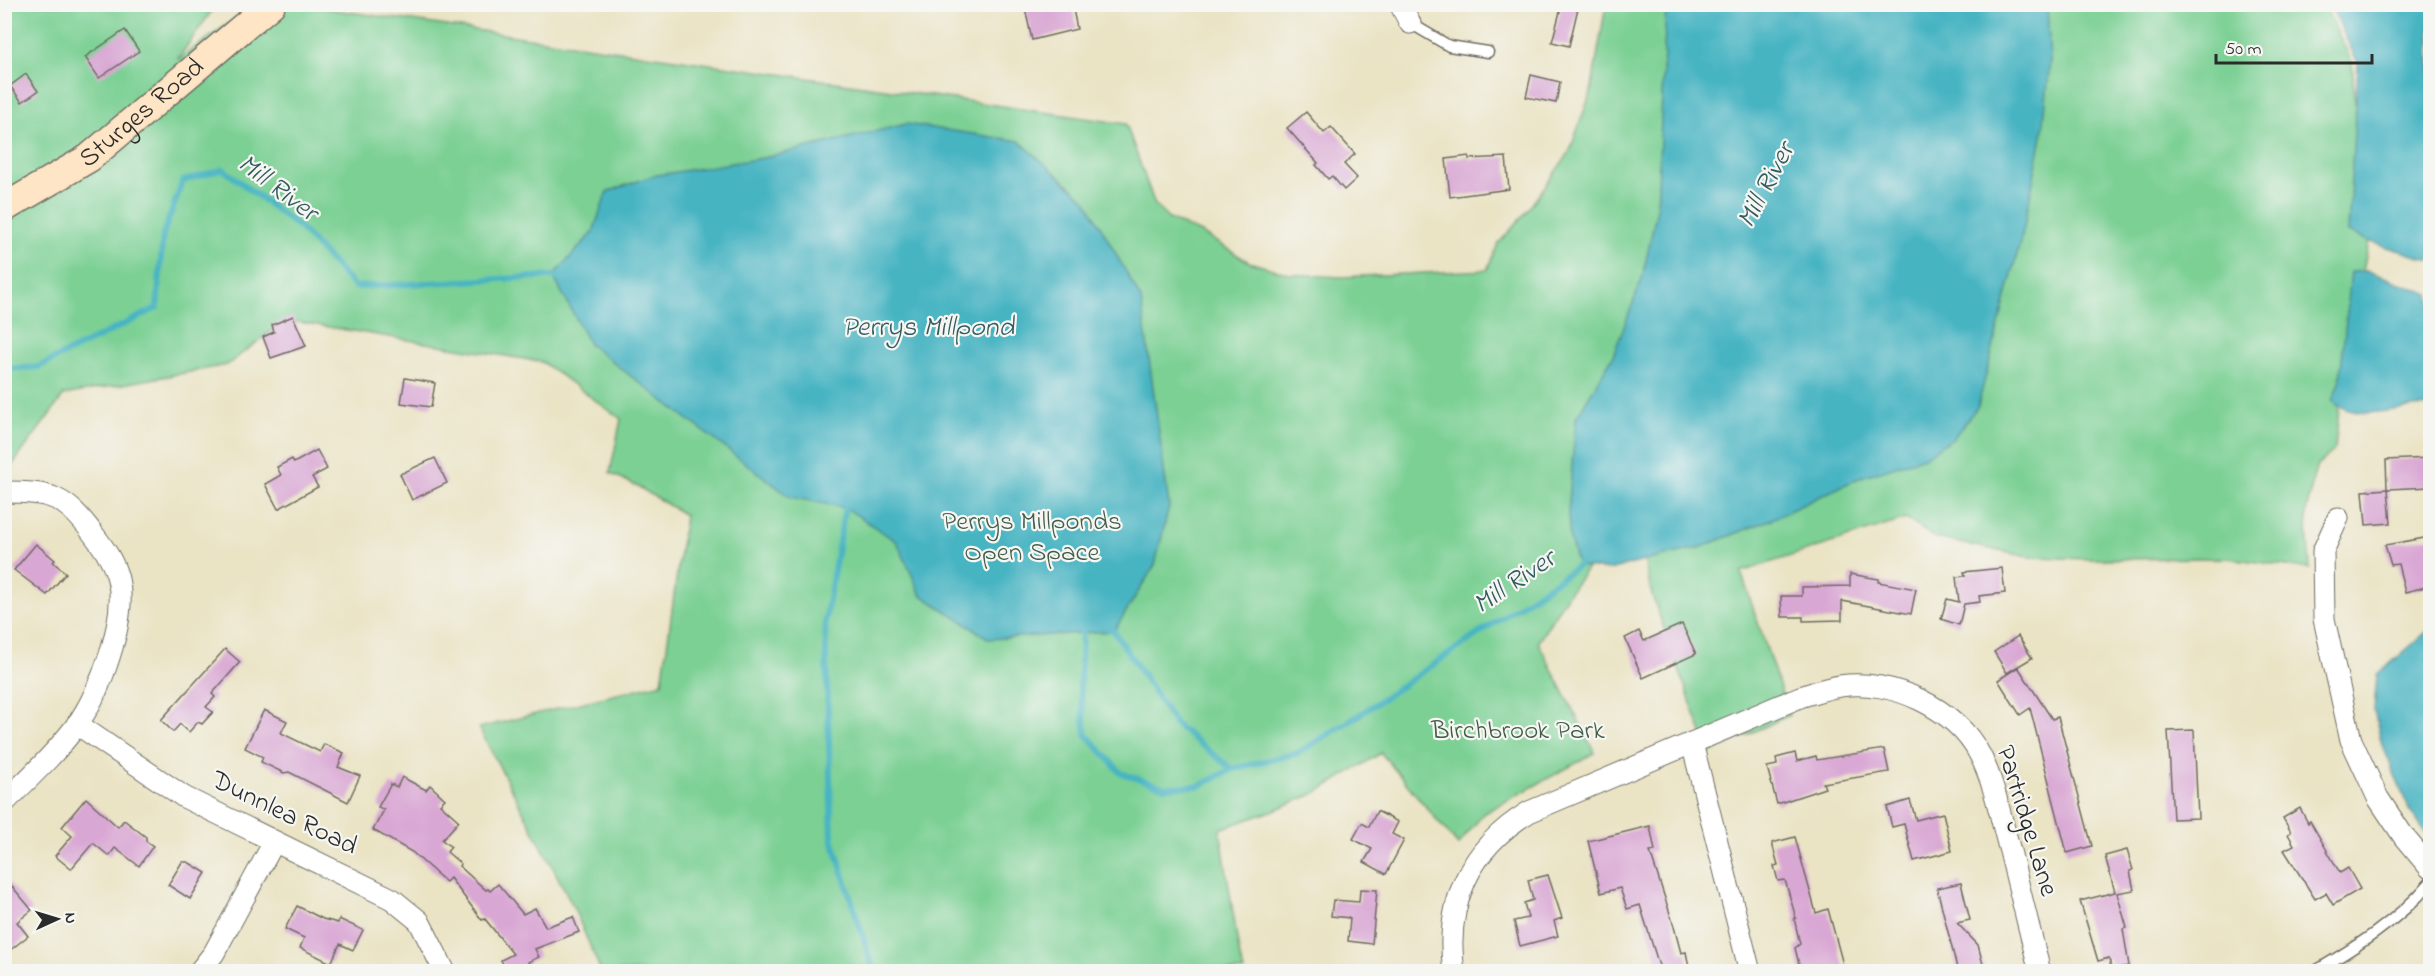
<svg xmlns="http://www.w3.org/2000/svg" width="2435" height="976" font-family="'Indie Flower',sans-serif">
<style>
.green{fill:#7bd094;stroke:#537e60;stroke-width:1.5}
.water{fill:#46b4c2;stroke:#387076;stroke-width:1.5}
.lines{fill:none;stroke-linecap:round;stroke-linejoin:round}
.stream{stroke:#46b4c2;stroke-width:6}
.building{fill:#d9a7d4}
.service-casing{stroke:#6e6b61;stroke-width:13}
.minor-casing{stroke:#6e6b61;stroke-width:23}
.secondary-casing{stroke:#6e6b61;stroke-width:31}
.service{stroke:#fff;stroke-width:10}
.minor{stroke:#fff;stroke-width:21}
.secondary{stroke:#fde5c5;stroke-width:28}
.labels{text-anchor:middle;dominant-baseline:central;stroke-width:4.5;stroke-linejoin:round;paint-order:stroke}
.street-label{font-size:27px;fill:#2b2b2b;stroke:#f6f6f2}
.park-label{font-size:27px;fill:#435d4a;stroke:#f6f6f2}
.water-label{font-size:28px;font-style:italic;fill:#345b60;stroke:#f6f6f2}
</style>
<rect width="100%" height="100%" fill="#f6f6f2"/>
<filter id="ink" filterUnits="userSpaceOnUse"><feTurbulence type="fractalNoise" baseFrequency=".0167" numOctaves="2"/><feDisplacementMap in="SourceGraphic" scale="12" xChannelSelector="R" yChannelSelector="G"/><feConvolveMatrix kernelMatrix="1 2 1 2 8 2 1 2 1" color-interpolation-filters="sRGB"/></filter>
<filter id="wash" filterUnits="userSpaceOnUse"><feTurbulence type="fractalNoise" baseFrequency=".008" numOctaves="4" result="noise"/><feDisplacementMap in="SourceGraphic" scale="24" xChannelSelector="R" yChannelSelector="G"/><feGaussianBlur stdDeviation="1.35" result="paint"/><feColorMatrix in="noise" values="0 0 0 0 0 0 0 0 0 0 0 0 0 0 0 0 0 1.4 0 .05"/><feComposite in="paint" operator="in"/></filter>
<g filter="url(#wash)">
<rect width="100%" height="100%" fill="#eae3c4"/>
<polygon class="green" points="294,4 1126,124 1155,205 1169,219 1203,234 1249,262 1290,274 1341,277 1487,270 1498,244 1524,215 1569,153 1591,92 1606,5 2324,5 2352,62 2355,108 2373,222 2343,367 2335,449 2316,467 2306,512 2310,569 2228,558 2092,559 2029,557 1936,538 1906,519 1741,572 1789,715 1709,753 1652,595 1639,539 1611,537 1568,594 1538,642 1595,753 1484,813 1458,845 1381,753 1316,793 1272,811 1220,829 1240,958 1244,971 601,971 571,902 479,728 662,683 685,515 637,486 610,473 621,419 542,362 286,320 227,365 64,395 5,475 5,5 216,5 177,60 255,5"/>
<g class="water">
<polygon points="1666,5 2047,5 2050,61 2043,131 2024,227 1978,406 1954,437 1924,457 1861,477 1772,519 1702,547 1608,570 1578,566 1570,540 1568,513 1576,418 1612,358 1642,279 1657,209"/>
<polygon points="2330,5 2430,5 2430,260 2371,242 2348,232 2358,63"/>
<polygon points="906,124 1019,141 1086,200 1141,299 1169,506 1155,565 1114,631 989,639 921,595 897,542 846,508 790,497 590,345 553,276 593,232 607,192 652,176 763,158"/>
<path d="M2368 271 2430 294V406C2398 405 2361 425 2332 401L2340 379 2351 272Z"/>
<polygon points="2430,629 2430,839 2409,810 2381,741 2374,710 2377,675"/>
</g>
<g class="lines">
<g class="stream">
<polyline points="4,369 38,367 157,308 163,234 183,181 223,169 300,228 355,287 553,276 560,279"/>
<polyline points="846,501 825,622 832,838 874,972"/>
<polyline points="1077,626 1082,633 1080,689 1086,734 1121,773 1164,787 1199,786 1232,769"/>
<polyline points="1108,628 1114,631 1175,724 1232,769 1298,753 1356,717 1578,566 1582,560"/>
</g>
</g>
<g id="blocks">
<g class="building">
<polygon points="1024,4 1072,4 1077,29 1032,40"/>
<polygon points="1562,4 1579,4 1569,46 1552,42"/>
<polygon points="125,30 139,51 99,78 85,57"/>
<polygon points="26,74 38,91 22,102 10,86"/>
<polygon points="1531,75 1560,82 1556,103 1526,97"/>
<polygon points="1306,112 1324,133 1331,127 1355,154 1344,164 1357,178 1344,190 1332,176 1328,179 1316,165 1318,163 1287,128"/>
<polygon points="1469,156 1469,159 1506,157 1509,189 1450,197 1446,159"/>
<polygon points="293,316 306,346 271,358 263,337 274,332 272,325"/>
<polygon points="405,378 435,383 431,407 401,403"/>
<polygon points="317,450 327,469 312,477 318,487 278,509 265,484 281,475 277,467 292,459 294,463"/>
<polygon points="435,458 447,483 412,500 400,474"/>
<polygon points="2430,458 2430,487 2388,489 2391,523 2366,525 2363,491 2387,489 2386,460"/>
<polygon points="2430,537 2430,586 2405,592 2398,564 2391,565 2385,545"/>
<polygon points="36,544 55,560 53,562 66,573 47,595 14,570"/>
<polygon points="2002,568 2005,593 1979,596 1980,602 1964,604 1959,625 1941,619 1947,599 1959,602 1956,577 1965,576 1964,572"/>
<polygon points="1850,574 1879,579 1878,582 1916,589 1911,614 1842,601 1842,620 1803,621 1803,617 1782,617 1781,596 1802,596 1802,587 1850,586"/>
<polygon points="1682,624 1696,654 1643,678 1625,638 1639,631 1644,641"/>
<polygon points="2018,636 2032,658 2007,673 1994,652"/>
<polygon points="225,649 240,662 212,694 215,697 206,707 213,712 202,724 198,722 189,732 180,724 173,732 161,720"/>
<polygon points="2018,667 2052,719 2058,717 2092,846 2067,853 2030,708 2020,715 1998,680"/>
<polygon points="264,710 287,721 281,733 320,752 324,744 344,753 338,767 360,776 348,802 289,772 284,773 261,762 263,757 245,748"/>
<polygon points="2194,730 2198,818 2173,819 2168,731"/>
<polygon points="1884,749 1889,772 1823,783 1825,788 1777,804 1767,767 1777,765 1776,758 1795,753 1797,761 1816,756 1817,760"/>
<polygon points="402,777 426,790 430,785 445,799 440,804 459,821 442,840 451,847 447,852 461,864 459,866 486,890 488,889 490,891 498,884 523,914 535,908 546,927 573,917 579,932 535,949 539,957 528,962 533,972 507,972 501,960 513,954 485,919 482,920 450,878 446,882 412,852 373,830 384,810 378,807 391,784 397,787"/>
<polygon points="86,798 118,827 124,820 146,837 146,841 153,846 139,866 115,848 109,856 93,843 71,869 55,856 72,836 62,827"/>
<polygon points="1910,800 1916,820 1943,813 1952,851 1914,861 1904,824 1892,827 1887,807"/>
<polygon points="2300,808 2308,823 2310,821 2340,873 2348,868 2360,889 2333,905 2326,893 2315,899 2284,850 2294,845 2288,834 2291,832 2283,818"/>
<polygon points="1377,811 1398,822 1392,834 1404,840 1386,874 1364,862 1372,849 1353,839 1362,823 1369,827"/>
<polygon points="1650,826 1655,851 1650,852 1673,923 1681,953 1686,952 1690,972 1661,972 1640,905 1627,909 1620,888 1601,893 1588,841"/>
<polygon points="1795,837 1816,913 1828,909 1845,972 1801,972 1795,948 1800,944 1794,918 1796,918 1785,880 1778,881 1774,866 1778,865 1772,843"/>
<polygon points="2127,850 2133,870 2130,871 2134,890 2117,893 2127,928 2123,929 2129,966 2111,969 2109,958 2098,961 2080,901 2115,892 2105,856"/>
<polygon points="182,862 188,862 206,873 190,899 168,885"/>
<polygon points="1548,875 1562,918 1554,921 1558,936 1520,946 1514,921 1528,918 1524,903 1533,900 1528,880"/>
<polygon points="4,877 32,910 17,922 28,936 4,955"/>
<polygon points="1961,883 1970,920 1957,923 1978,945 1985,972 1958,972 1937,888"/>
<polygon points="1360,889 1377,890 1372,944 1348,941 1350,918 1331,916 1333,900 1359,902"/>
<polygon points="297,906 323,919 338,923 339,919 363,930 353,950 340,944 331,963 300,948 304,938 285,929"/>
</g>
</g>
</g>
<g filter="url(#ink)">
<use href="#blocks" fill-opacity="0" stroke="#6e6b61" stroke-width="1.5"/>
<g class="lines">
<g class="service-casing">
<g id="service">
<polyline points="1410,23 1449,46 1488,52"/>
<path d="M2314 972C2356 947 2399 920 2430 883"/>
</g>
</g>
<g class="minor-casing">
<g id="minor">
<polyline points="1400,4 1410,23"/>
<path d="M4 492C52 492 65 496 94 535 104 548 114 562 118 579 128 618 100 694 76 726 55 754 29 778 4 803"/>
<polyline points="2338,518 2323,551 2324,619 2351,740 2378,798 2404,837 2430,868"/>
<polyline points="77,724 184,797 392,899 419,921 445,972"/>
<polyline points="1692,743 1750,972"/>
<polyline points="199,972 214,953 274,842"/>
<path d="M1454 972C1444 903 1470 848 1529 812L1800 697C1813 693 1826 688 1840 686 1891 678 1956 708 1980 755 1995 784 2001 820 2010 851 2020 891 2030 931 2040 972"/>
</g>
</g>
<g class="secondary-casing">
<g id="secondary">
<path id="s1" d="M4 208 89 158 271 4"/>
</g>
</g>
<use href="#service" class="service"/>
<use href="#minor" class="minor"/>
<use href="#secondary" class="secondary"/>
</g>
</g>
<g class="labels">
<g class="street-label">
<text stroke="none"><textPath href="#s1" startOffset="168">Sturges Road</textPath></text>
<text transform="translate(284 814) rotate(26)">Dunnlea Road</text>
<text transform="translate(2026 821) rotate(73)">Partridge Lane</text>
</g>
<g class="park-label">
<text x="1032" y="522">Perrys Millponds<tspan x="1032" dy="31">Open Space</tspan></text>
<text x="1518" y="731">Birchbrook Park</text>
</g>
<g class="water-label">
<text transform="translate(1767 186) rotate(-62)">Mill River</text>
<text transform="translate(277 189) rotate(37)">Mill River</text>
<text x="928" y="328">Perrys Millpond</text>
<text transform="translate(1515 583) rotate(-34)">Mill River</text>
</g>
</g>
<rect width="2435" height="976" fill="none" stroke="#f6f6f2" stroke-width="24"/>
<g transform="translate(57 919) rotate(86)" stroke="#f6f6f2" stroke-width="4.5" paint-order="stroke">
<path d="M0-4.5L10 22L0 15L-10 22Z" fill="#2b2b2b"/>
<text y="-9" font-size="16" font-weight="bold" text-anchor="middle" fill="#2b2b2b">N</text>
</g>
<path d="M2216 54v9h156v-9" fill="none" stroke="#2b2b2b" stroke-width="3"/>
<text x="2225" y="54" font-size="18" fill="#2b2b2b" stroke="#f6f6f2" stroke-width="4.5" paint-order="stroke">50 m</text>
</svg>
